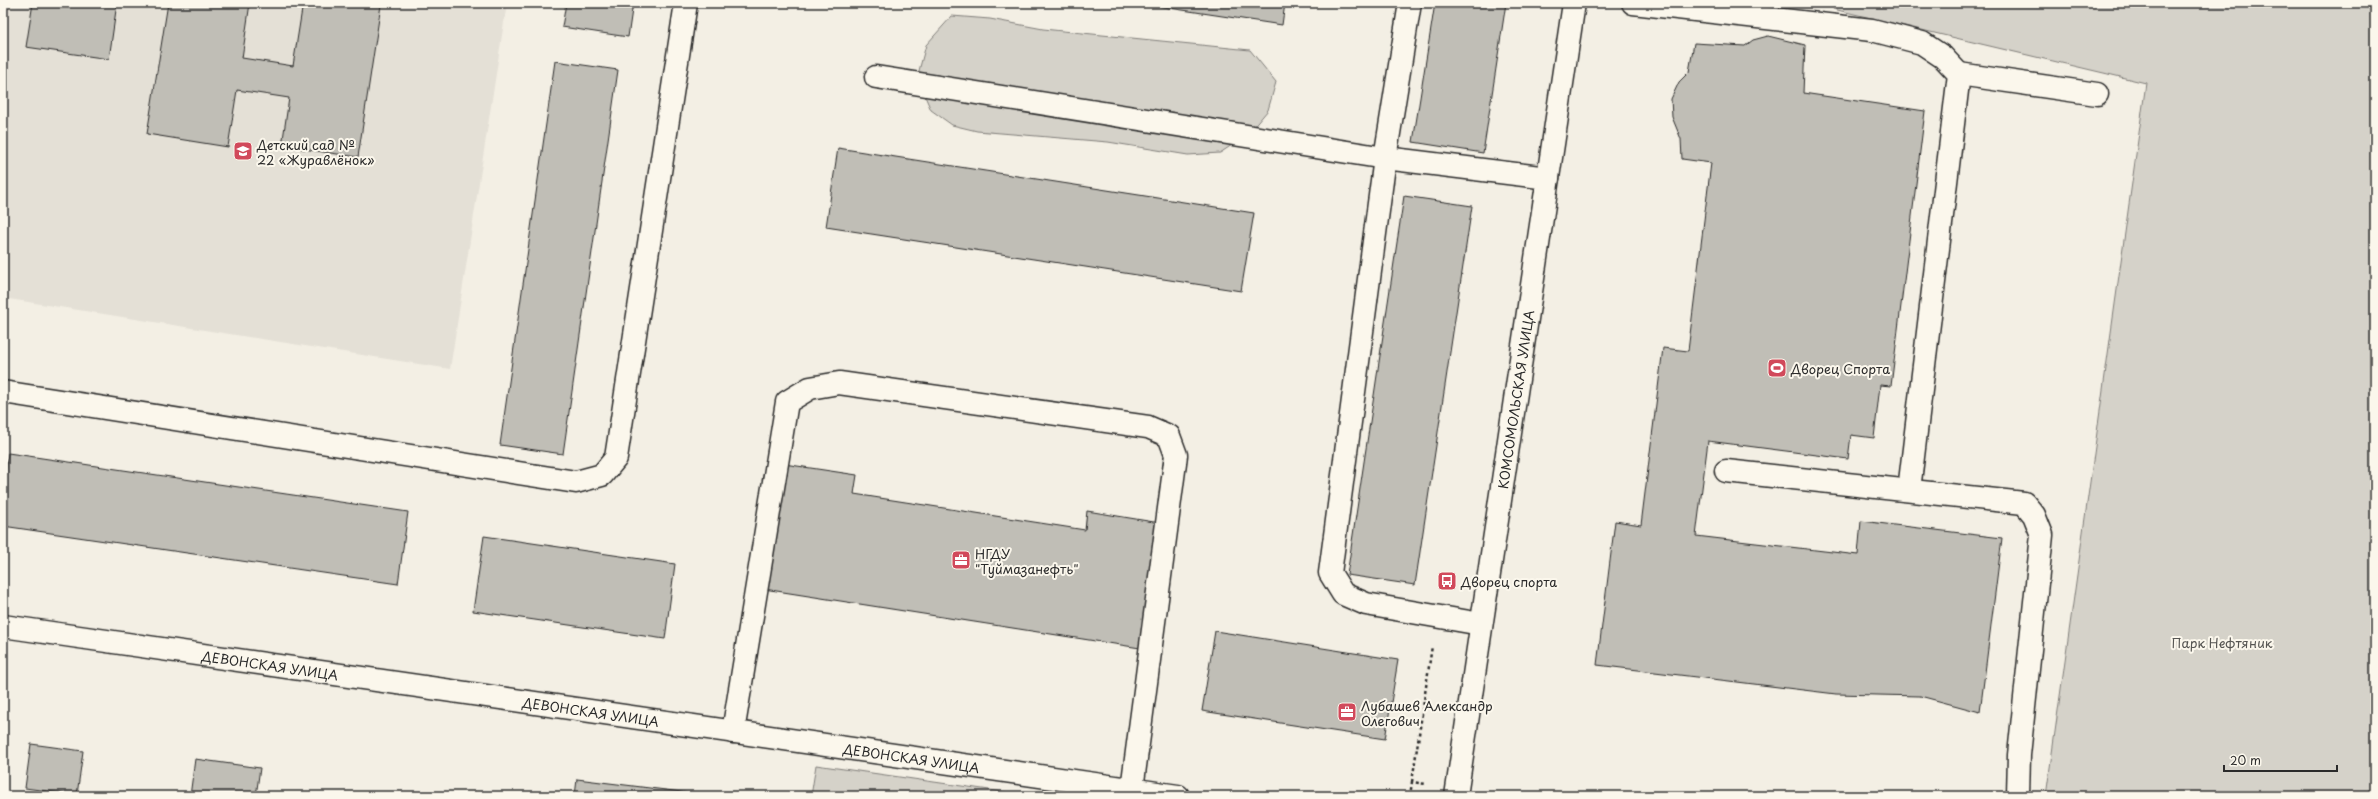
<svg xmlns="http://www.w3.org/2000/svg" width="2378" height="799" font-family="'Playpen Sans',sans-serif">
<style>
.built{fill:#e4e0d6}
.green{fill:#d5d2c9;stroke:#807e7a}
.building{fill:#c0beb6;stroke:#2b2b2b}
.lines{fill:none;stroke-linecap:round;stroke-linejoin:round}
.minor-casing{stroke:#2b2b2b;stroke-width:25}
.major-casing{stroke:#2b2b2b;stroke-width:25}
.path{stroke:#2b2b2b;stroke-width:2.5;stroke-dasharray:3 3;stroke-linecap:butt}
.minor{stroke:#fbf7ec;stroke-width:22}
.major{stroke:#fbf7ec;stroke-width:22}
.labels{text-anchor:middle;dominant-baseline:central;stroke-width:4;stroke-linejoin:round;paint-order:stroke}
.poi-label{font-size:13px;fill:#2b2b2b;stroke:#fbf7ec;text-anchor:start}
.street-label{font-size:13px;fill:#2b2b2b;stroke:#fbf7ec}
.park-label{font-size:13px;fill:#565552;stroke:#fbf7ec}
</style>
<rect width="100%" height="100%" fill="#f3efe4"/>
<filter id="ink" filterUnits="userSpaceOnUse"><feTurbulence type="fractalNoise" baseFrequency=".025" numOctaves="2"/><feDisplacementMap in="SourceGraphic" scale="8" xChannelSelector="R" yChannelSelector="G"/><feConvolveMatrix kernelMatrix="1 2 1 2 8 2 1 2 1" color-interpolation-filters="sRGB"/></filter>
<g filter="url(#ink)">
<polygon class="built" points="3,3 507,3 450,369 3,298"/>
<g class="green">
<polygon points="1834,3 2375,3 2375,796 2046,796 2146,83 1833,9"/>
<polygon points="952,16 990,19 1043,29 1250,50 1276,82 1268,110 1247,135 1220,153 1188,155 1108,142 977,131 952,125 931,110 917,78 926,45"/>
<polygon points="816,765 1031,796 811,796"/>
</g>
<g class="building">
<polygon points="33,3 117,3 109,59 26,47"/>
<polygon points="168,3 250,3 242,58 293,66 303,3 368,3 381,5 358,157 282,146 289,98 237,90 228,147 147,134"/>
<polygon points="566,3 633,3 628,37 562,27"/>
<polygon points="1136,3 1285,3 1282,25"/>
<polygon points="1435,3 1506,3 1483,153 1413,142"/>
<polygon points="1768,36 1805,45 1803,93 1925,111 1891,386 1880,385 1874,438 1851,435 1848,459 1708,441 1696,536 1858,555 1861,521 2002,538 1980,712 1920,696 1836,694 1597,665 1615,521 1641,525 1663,348 1688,351 1711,163 1682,159 1681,139 1672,117 1671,99 1679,82 1689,72 1694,43 1745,46 1753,40"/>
<polygon points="555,61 618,70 563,454 500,445"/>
<polygon points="838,148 1254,213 1241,291 826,227"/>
<polygon points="1404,196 1472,206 1415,585 1347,575"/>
<polygon points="8,453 408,512 398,584 3,526 3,492"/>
<polygon points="784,464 857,475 854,494 1085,530 1087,511 1160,523 1140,648 764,589"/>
<polygon points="484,536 675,564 665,639 473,611"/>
<polygon points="1215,631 1398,660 1385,739 1202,711"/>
<polygon points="31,744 83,751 77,795 25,788"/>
<polygon points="195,759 260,768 256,796 190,796"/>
<polygon points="577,779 714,796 575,796"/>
</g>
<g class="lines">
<g class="minor-casing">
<g id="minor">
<polyline points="1410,3 1385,158 1330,573 1343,594 1366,604 1481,624"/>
<polyline points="1633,3 1872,30 1922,43 1943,57 1959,74 1909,490"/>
<polyline points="1959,74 2097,94"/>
<polyline points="876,77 1385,158 1548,178"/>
<polyline points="3,392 576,482 602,475 616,458 686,3"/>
<polyline points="1726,471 2024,503 2034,515 2042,535 2019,755 2018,796"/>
<polyline points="733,732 787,402 810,388 839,383 1148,427 1169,436 1176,455 1132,789"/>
<path id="s1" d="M1456 796 1574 3"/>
</g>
</g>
<g class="major-casing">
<g id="major">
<path id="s2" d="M3 626 1178 796"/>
</g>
</g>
<g class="path">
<polyline points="1412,782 1432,646"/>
<polyline points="1410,796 1412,782 1426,784"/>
</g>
<use href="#minor" class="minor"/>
<use href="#major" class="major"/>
</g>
</g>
<defs>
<g id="school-square" transform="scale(1)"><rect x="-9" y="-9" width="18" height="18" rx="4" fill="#d1495b" stroke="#fbf7ec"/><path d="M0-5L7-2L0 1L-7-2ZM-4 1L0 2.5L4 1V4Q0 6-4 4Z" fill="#fff"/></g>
<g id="stadium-square" transform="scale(1)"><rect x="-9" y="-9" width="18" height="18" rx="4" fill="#d1495b" stroke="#fbf7ec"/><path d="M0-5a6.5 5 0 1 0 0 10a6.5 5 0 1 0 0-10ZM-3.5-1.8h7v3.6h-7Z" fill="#fff"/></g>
<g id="office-square" transform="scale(1)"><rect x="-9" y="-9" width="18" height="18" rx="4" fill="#d1495b" stroke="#fbf7ec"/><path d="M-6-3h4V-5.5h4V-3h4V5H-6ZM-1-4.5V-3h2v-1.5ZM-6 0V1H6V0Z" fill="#fff"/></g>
<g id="bus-square" transform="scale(1)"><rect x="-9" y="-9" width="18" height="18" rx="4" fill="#d1495b" stroke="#fbf7ec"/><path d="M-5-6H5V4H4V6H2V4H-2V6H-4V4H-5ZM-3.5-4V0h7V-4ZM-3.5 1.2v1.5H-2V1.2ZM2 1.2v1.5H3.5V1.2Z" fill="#fff"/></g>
</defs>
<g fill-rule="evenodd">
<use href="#school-square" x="243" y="151"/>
<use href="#stadium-square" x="1777" y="368"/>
<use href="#office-square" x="961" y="560"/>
<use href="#bus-square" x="1447" y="581"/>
<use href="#office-square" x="1347" y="712"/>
</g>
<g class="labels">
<g class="poi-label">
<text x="257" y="144">Детский сад №<tspan x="257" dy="15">22 «Журавлёнок»</tspan></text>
<text x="1791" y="368">Дворец Спорта</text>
<text x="975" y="553">НГДУ<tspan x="975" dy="15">"Туймазанефть"</tspan></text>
<text x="1461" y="581">Дворец спорта</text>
<text x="1361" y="705">Лубашев Александр<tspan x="1361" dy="15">Олегович</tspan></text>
</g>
<g class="street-label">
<text stroke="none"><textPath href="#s1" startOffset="401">КОМСОМОЛЬСКАЯ УЛИЦА</textPath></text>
<text stroke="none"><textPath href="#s2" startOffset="270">ДЕВОНСКАЯ УЛИЦА</textPath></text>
<text stroke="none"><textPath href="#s2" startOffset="594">ДЕВОНСКАЯ УЛИЦА</textPath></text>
<text stroke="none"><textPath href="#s2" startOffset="918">ДЕВОНСКАЯ УЛИЦА</textPath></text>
</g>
<g class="park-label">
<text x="2222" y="642">Парк Нефтяник</text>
</g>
</g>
<rect width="2378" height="799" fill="none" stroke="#fbf7ec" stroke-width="16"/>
<rect x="8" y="8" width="2362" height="783" fill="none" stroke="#2b2b2b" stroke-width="1.5" filter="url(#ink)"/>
<path d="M2224 765v6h113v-6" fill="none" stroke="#2b2b2b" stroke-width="2"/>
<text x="2230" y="765" font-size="12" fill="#2b2b2b" stroke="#fbf7ec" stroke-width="3" paint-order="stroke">20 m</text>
</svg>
